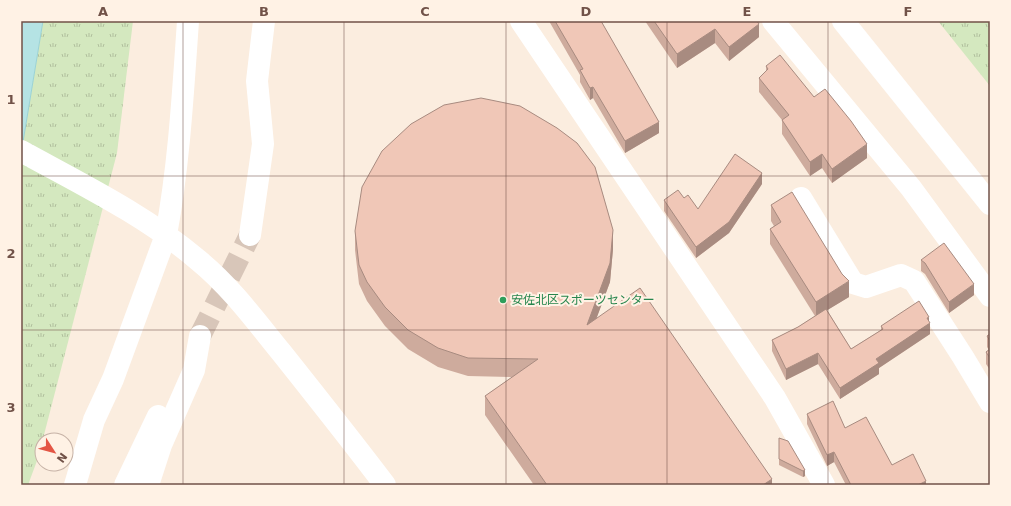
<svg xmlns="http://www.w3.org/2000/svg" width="1011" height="506" font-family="'DejaVu Sans','Noto Sans JP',sans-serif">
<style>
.grass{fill:url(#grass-tufts)}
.water{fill:#b5e3e4;stroke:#9bd3d5}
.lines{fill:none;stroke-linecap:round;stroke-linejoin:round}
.minor-tunnel{stroke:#d8c6b9;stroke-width:22;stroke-dasharray:22 11;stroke-linecap:butt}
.minor{stroke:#fff;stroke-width:22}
.wall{fill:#ceab9d}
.shaded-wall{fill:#a88b80}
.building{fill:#f0c7b7;stroke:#a88b80}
.grid{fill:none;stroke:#715248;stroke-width:1;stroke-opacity:0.55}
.leisure-dot{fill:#2e9e5b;stroke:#fff2e5;stroke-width:1.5}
.labels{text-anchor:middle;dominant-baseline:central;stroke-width:4;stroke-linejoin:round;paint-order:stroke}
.leisure-label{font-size:12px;fill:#27864d;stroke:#fff2e5;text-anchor:start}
.neatline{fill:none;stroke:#715248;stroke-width:1.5}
.grid-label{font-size:13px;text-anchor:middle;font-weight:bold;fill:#715248}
</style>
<defs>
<pattern id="grass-tufts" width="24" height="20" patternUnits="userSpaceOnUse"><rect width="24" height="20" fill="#d4e8bf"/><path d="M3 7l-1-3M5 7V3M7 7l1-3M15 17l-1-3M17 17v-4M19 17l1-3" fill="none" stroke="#b0bf9d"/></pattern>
</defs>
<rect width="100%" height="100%" fill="#fbeddf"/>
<g class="grass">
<polygon points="43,21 133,21 117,153 38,458 28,485 21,485 21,154"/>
<polygon points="938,21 988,21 990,23 990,86"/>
</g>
<polygon class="water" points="21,21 43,21 21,154"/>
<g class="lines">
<polyline class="minor-tunnel" points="200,336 250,235"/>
<g class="minor">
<polyline points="521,21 775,398 824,485"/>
<polyline points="773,21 911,188 990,296"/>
<polyline points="843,21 990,204"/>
<path d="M21 151C81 184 145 215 198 260 230 286 255 320 281 352 316 396 351 440 385 485"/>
<polyline points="801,198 853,283 866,287 901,275 914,281 963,357 990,402"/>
<polyline points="250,235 263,144 257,81 264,21"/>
<path d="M75 485 94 420 113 379 166 235C179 165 183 93 188 21"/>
<polyline points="125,485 158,416"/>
<polyline points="148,485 161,445 194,370 200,336"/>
</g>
</g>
<g class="wall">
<polygon points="549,21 599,21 659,133 625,153 593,98 590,100 580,82 580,75"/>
<polygon points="645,21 757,21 759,37 729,61 715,43 677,68"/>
<polygon points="766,66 814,97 867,158 832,183 822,168 810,176 782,134 782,120 759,92 759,78 766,72"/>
<polygon points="762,184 729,233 696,258 664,211 664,200 684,198 698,209"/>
<polygon points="771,205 849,297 827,310 851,349 881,330 881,326 929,322 930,334 879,368 879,374 840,399 818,364 786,380 772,351 772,340 798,327 815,316 770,244 770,229 774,226 771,221"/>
<polygon points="355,231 613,249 610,282 596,319 772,485 534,485 485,415 485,396 512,377 468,376 438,367 408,349 385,326 367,301 359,284 355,250"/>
<polygon points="921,260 974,295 949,313 925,274 921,271"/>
<polygon points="990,334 990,370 986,364 986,352 989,350 987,347 987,336"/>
<polygon points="807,414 845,428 892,465 926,485 846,485 834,462 827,466 807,424"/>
<polygon points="779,438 805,470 805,476 803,477 779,465"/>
</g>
<g class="shaded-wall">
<polygon points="759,24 759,37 729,61 729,47"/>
<polygon points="715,29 715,43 677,68 677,54"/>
<polygon points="593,87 593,98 590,100 590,88"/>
<polygon points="659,122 659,133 625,153 625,141"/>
<polygon points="867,144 867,158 832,183 832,169"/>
<polygon points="822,154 822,168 810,176 810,162"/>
<polygon points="762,173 762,184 729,233 696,258 696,247"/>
<polygon points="613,230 613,249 610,282 587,344 587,325"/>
<polygon points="849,281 849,297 816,317 816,302"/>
<polygon points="974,284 974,295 949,313 949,302"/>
<polygon points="929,317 929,324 930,323 930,334 879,368 879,374 840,399 840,388"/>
<polygon points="818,353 818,364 786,380 786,369"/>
<polygon points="834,452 834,462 827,466 827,455"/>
<polygon points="805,470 805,476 803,477 803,471"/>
<polygon points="772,479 772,485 763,485"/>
<polygon points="926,481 926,485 918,485"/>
</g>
<g class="building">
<polygon points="555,21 599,21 600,22 601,21 659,122 625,141 593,87 590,88 580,70 583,69"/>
<polygon points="654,21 757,21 759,24 729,47 715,29 677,54"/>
<polygon points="780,55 814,97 825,89 851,121 867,144 832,169 822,154 810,162 782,120 789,115 759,78 768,69 766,66"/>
<polygon points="481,98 520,106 557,128 577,143 595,167 613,230 610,263 587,325 640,288 772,479 763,485 547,485 485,396 538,359 468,358 438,348 408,330 385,307 367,282 359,265 355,231 362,187 382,151 411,124 444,105"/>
<polygon points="735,154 762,173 729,222 696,247 664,200 678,190 684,198 688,195 698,209"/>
<polygon points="792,192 842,274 849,281 816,302 770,229 781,222 771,205"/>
<polygon points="944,243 974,284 949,302 925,263 921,260"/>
<polygon points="919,301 929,317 927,318 930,323 876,359 879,363 840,388 818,353 786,369 772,340 798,327 826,309 851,349 883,329 881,326"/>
<polygon points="990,334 990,341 987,336"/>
<polygon points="990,349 990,358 986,352"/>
<polygon points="833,401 845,428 866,417 892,465 913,454 926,481 918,485 851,485 834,452 827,455 807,414"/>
<polygon points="779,438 788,441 805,470 803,471 779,459"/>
</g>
<path class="grid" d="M183 21V485M344 21V485M506 21V485M667 21V485M828 21V485M21 176H990M21 330H990"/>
<circle class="leisure-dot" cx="503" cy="300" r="4"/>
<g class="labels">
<g class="leisure-label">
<text x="511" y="300">安佐北区スポーツセンター</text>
</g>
</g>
<rect width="1011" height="506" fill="none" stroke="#fff2e5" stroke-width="44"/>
<g transform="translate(54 452) rotate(126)"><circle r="19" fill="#fff2e5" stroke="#c6b2a6"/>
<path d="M0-3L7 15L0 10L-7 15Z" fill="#e45645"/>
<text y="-6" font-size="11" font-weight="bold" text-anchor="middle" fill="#715248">N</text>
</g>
<rect x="22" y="22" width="967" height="462" class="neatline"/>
<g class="grid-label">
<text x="103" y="16">A</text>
<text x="264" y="16">B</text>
<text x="425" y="16">C</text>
<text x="586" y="16">D</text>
<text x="747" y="16">E</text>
<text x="908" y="16">F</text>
<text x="11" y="104">1</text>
<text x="11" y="258">2</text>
<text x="11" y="412">3</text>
</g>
</svg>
